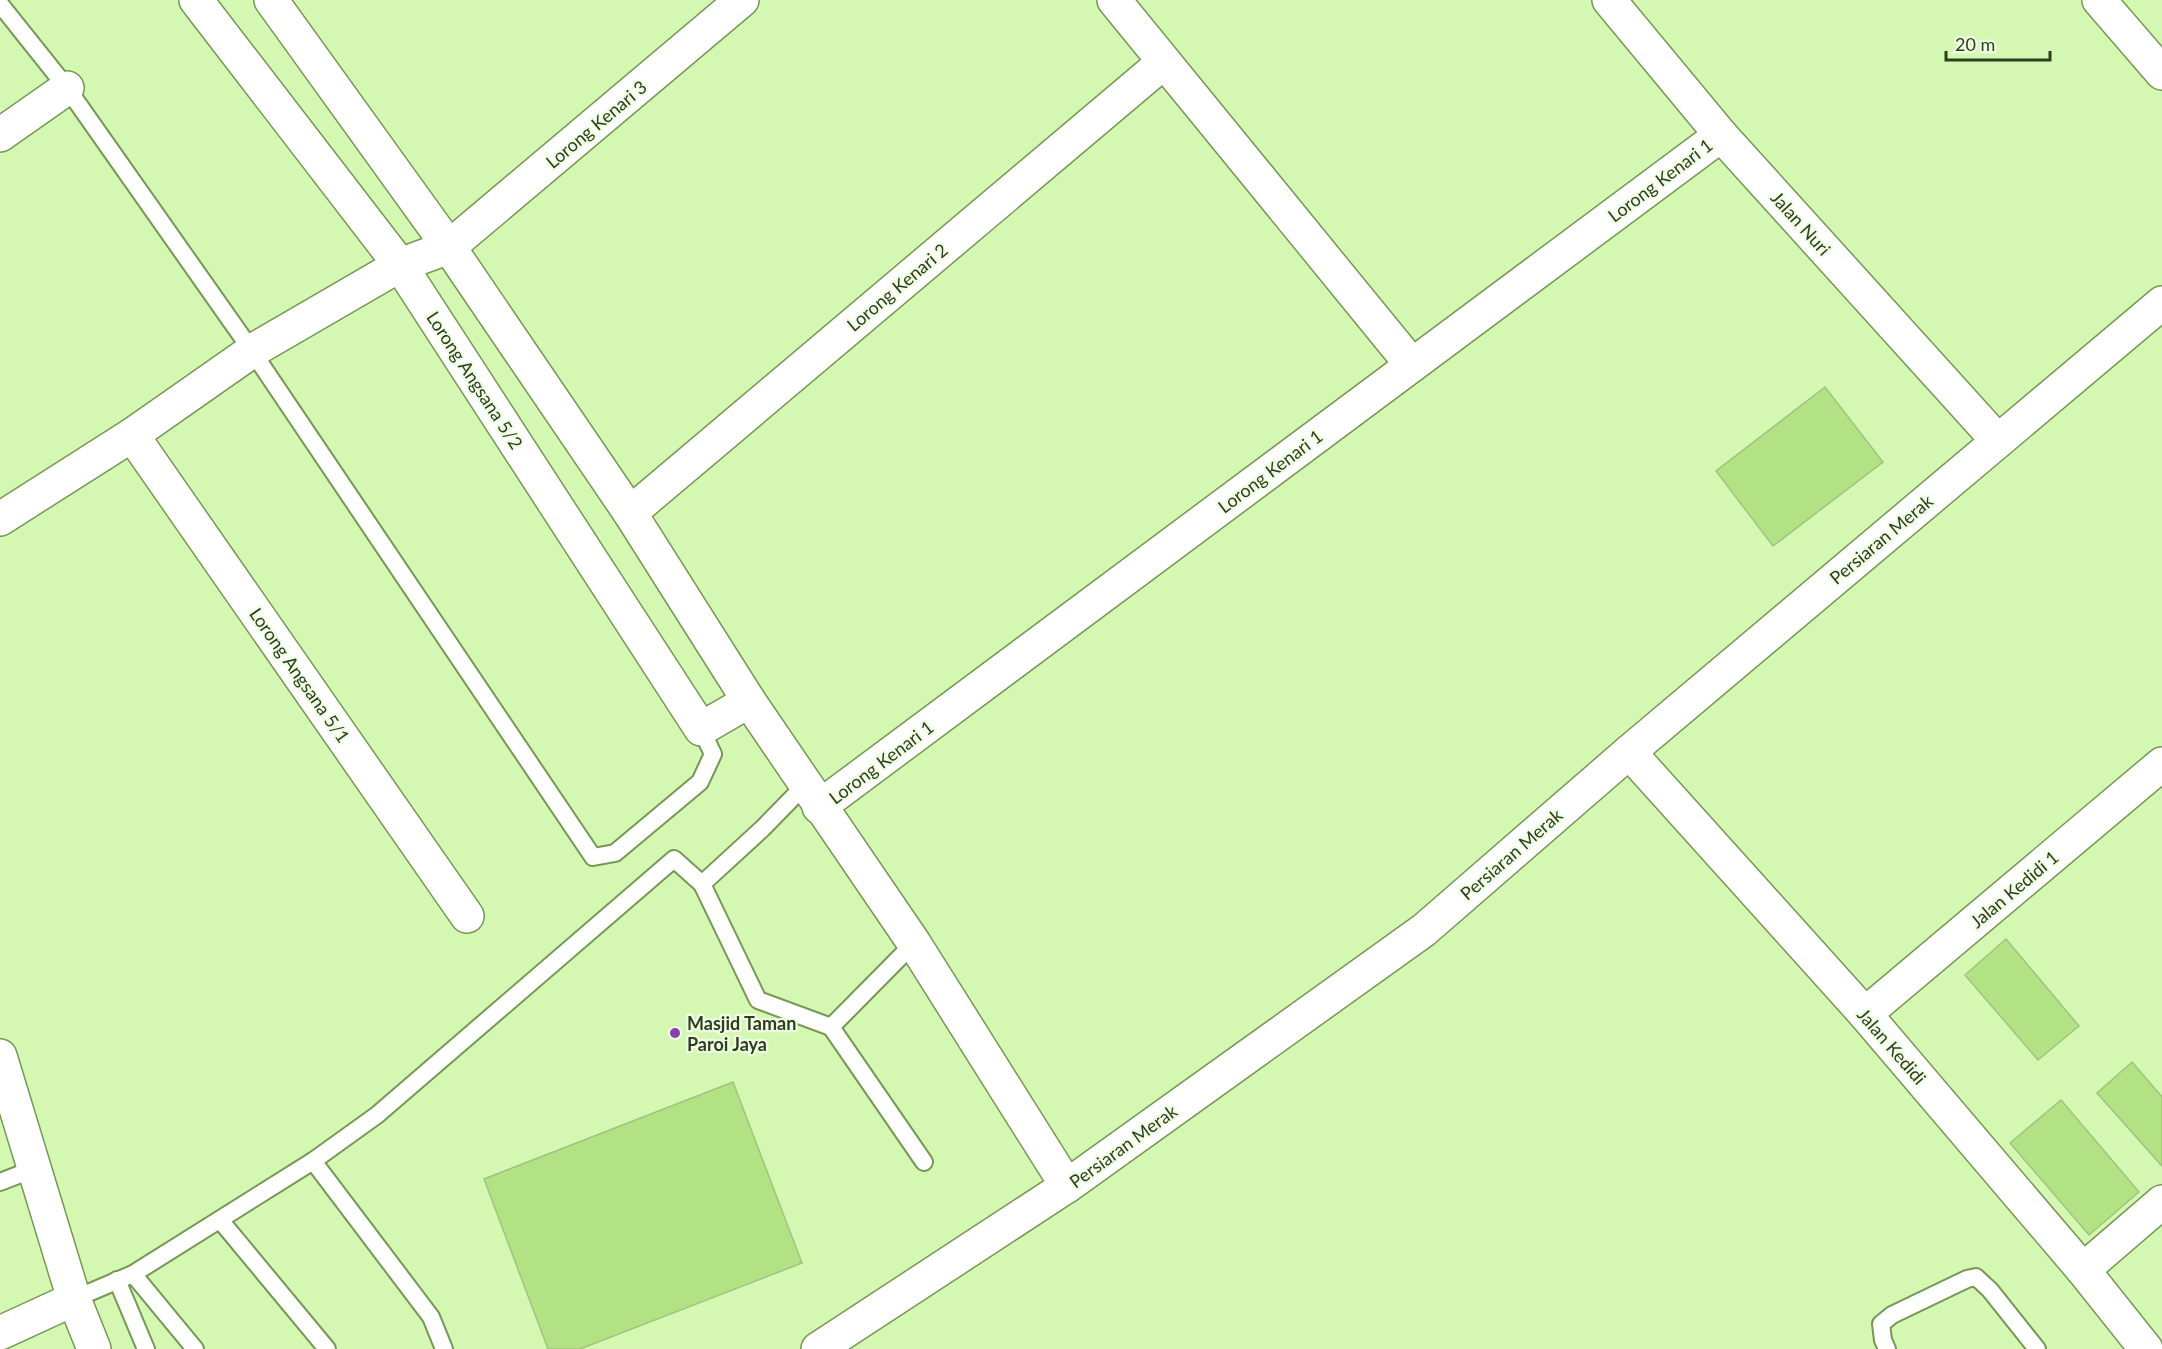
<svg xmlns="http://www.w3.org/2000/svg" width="2162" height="1349" font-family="Lato,sans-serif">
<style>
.building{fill:#b3e285;stroke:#a0c37f;stroke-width:1.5}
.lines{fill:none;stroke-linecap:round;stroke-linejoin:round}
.service-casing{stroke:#779755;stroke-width:20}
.minor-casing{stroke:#779755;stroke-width:36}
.tertiary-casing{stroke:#779755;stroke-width:36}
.service{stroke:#fff;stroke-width:16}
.minor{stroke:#fff;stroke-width:33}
.tertiary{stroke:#fff;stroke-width:33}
.poi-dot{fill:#873fb1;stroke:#effee2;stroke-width:2}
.labels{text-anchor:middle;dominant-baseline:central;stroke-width:4.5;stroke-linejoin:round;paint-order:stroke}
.street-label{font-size:18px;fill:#2e3c20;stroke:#effee2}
.poi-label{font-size:18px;font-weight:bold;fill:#2e3c20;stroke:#effee2;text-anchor:start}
</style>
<rect width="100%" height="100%" fill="#d4f8b2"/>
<g class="building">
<polygon points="1825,387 1883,462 1773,546 1716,471"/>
<polygon points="2006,939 2079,1026 2038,1060 1965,975"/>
<polygon points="2132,1062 2162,1097 2162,1166 2097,1093"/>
<polygon points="733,1082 802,1263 580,1349 548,1349 484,1179"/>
<polygon points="2061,1100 2139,1192 2089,1235 2010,1143"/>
</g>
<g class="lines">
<g class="service-casing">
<g id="service">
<polyline points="0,4 67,88 252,351 593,857 615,853 700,782 713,754 701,729"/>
<polyline points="702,884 758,1000 831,1027"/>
<polyline points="914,943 831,1027 924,1162"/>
<polyline points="313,1161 431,1317 444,1349"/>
<polyline points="0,1182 36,1168"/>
<polyline points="220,1220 327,1349"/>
<polyline points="133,1274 195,1349"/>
<polyline points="117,1280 146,1349"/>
<polyline points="74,1299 133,1274 313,1161 377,1115 674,859 702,884 763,828 805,785"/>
<polyline points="1887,1349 1883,1340 1881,1324 1892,1315 1967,1279 1976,1277 1990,1290 2037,1349"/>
</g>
</g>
<g class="minor-casing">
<g id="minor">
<polyline points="196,0 400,265 701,729 749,701"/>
<polyline points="1114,0 1412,365"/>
<polyline points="1609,0 1721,135 1998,441"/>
<polyline points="2099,0 2162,73"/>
<polyline points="0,135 67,88"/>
<polyline points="132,435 467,916"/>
<polyline points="630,513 1164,62"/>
<polyline points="0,519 132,435 252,351 400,265 449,247 742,0"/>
<polyline points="819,807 1721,135"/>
<polyline points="1865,1014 2162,764"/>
<polyline points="0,1056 74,1299 94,1349"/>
<polyline points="2083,1270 2162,1202"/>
<polyline points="0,1333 74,1299"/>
</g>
</g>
<g class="tertiary-casing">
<g id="tertiary">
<polyline points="271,0 449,247 630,513 749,701 914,943 1067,1186"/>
<polyline points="1629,752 1865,1014 2083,1270 2146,1349"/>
<polyline points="818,1349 1067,1186 1424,930 1629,752 2162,303"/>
</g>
</g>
<use href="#service" class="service"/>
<use href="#minor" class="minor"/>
<use href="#tertiary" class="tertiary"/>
</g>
<circle class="poi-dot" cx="675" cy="1033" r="6"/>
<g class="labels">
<g class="street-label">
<text transform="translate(596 124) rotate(-40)">Lorong Kenari 3</text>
<text transform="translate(1660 180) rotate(-37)">Lorong Kenari 1</text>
<text transform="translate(1801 223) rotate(48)">Jalan Nuri</text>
<text transform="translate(897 287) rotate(-40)">Lorong Kenari 2</text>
<text transform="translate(475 380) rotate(57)">Lorong Angsana 5/2</text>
<text transform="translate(1270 471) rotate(-37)">Lorong Kenari 1</text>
<text transform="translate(1881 539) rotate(-40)">Persiaran Merak</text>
<text transform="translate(300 675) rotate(55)">Lorong Angsana 5/1</text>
<text transform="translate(881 762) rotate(-37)">Lorong Kenari 1</text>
<text transform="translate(1511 854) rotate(-41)">Persiaran Merak</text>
<text transform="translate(2014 889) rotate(-40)">Jalan Kedidi 1</text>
<text transform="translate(1892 1046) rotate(49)">Jalan Kedidi</text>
<text transform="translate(1123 1146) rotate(-36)">Persiaran Merak</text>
</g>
<g class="poi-label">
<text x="687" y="1023">Masjid Taman<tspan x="687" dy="21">Paroi Jaya</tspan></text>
</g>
</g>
<path d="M1946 51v9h104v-9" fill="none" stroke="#2e3c20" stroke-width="3"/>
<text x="1955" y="51" font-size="18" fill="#2e3c20" stroke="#effee2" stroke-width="4.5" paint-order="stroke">20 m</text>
</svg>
